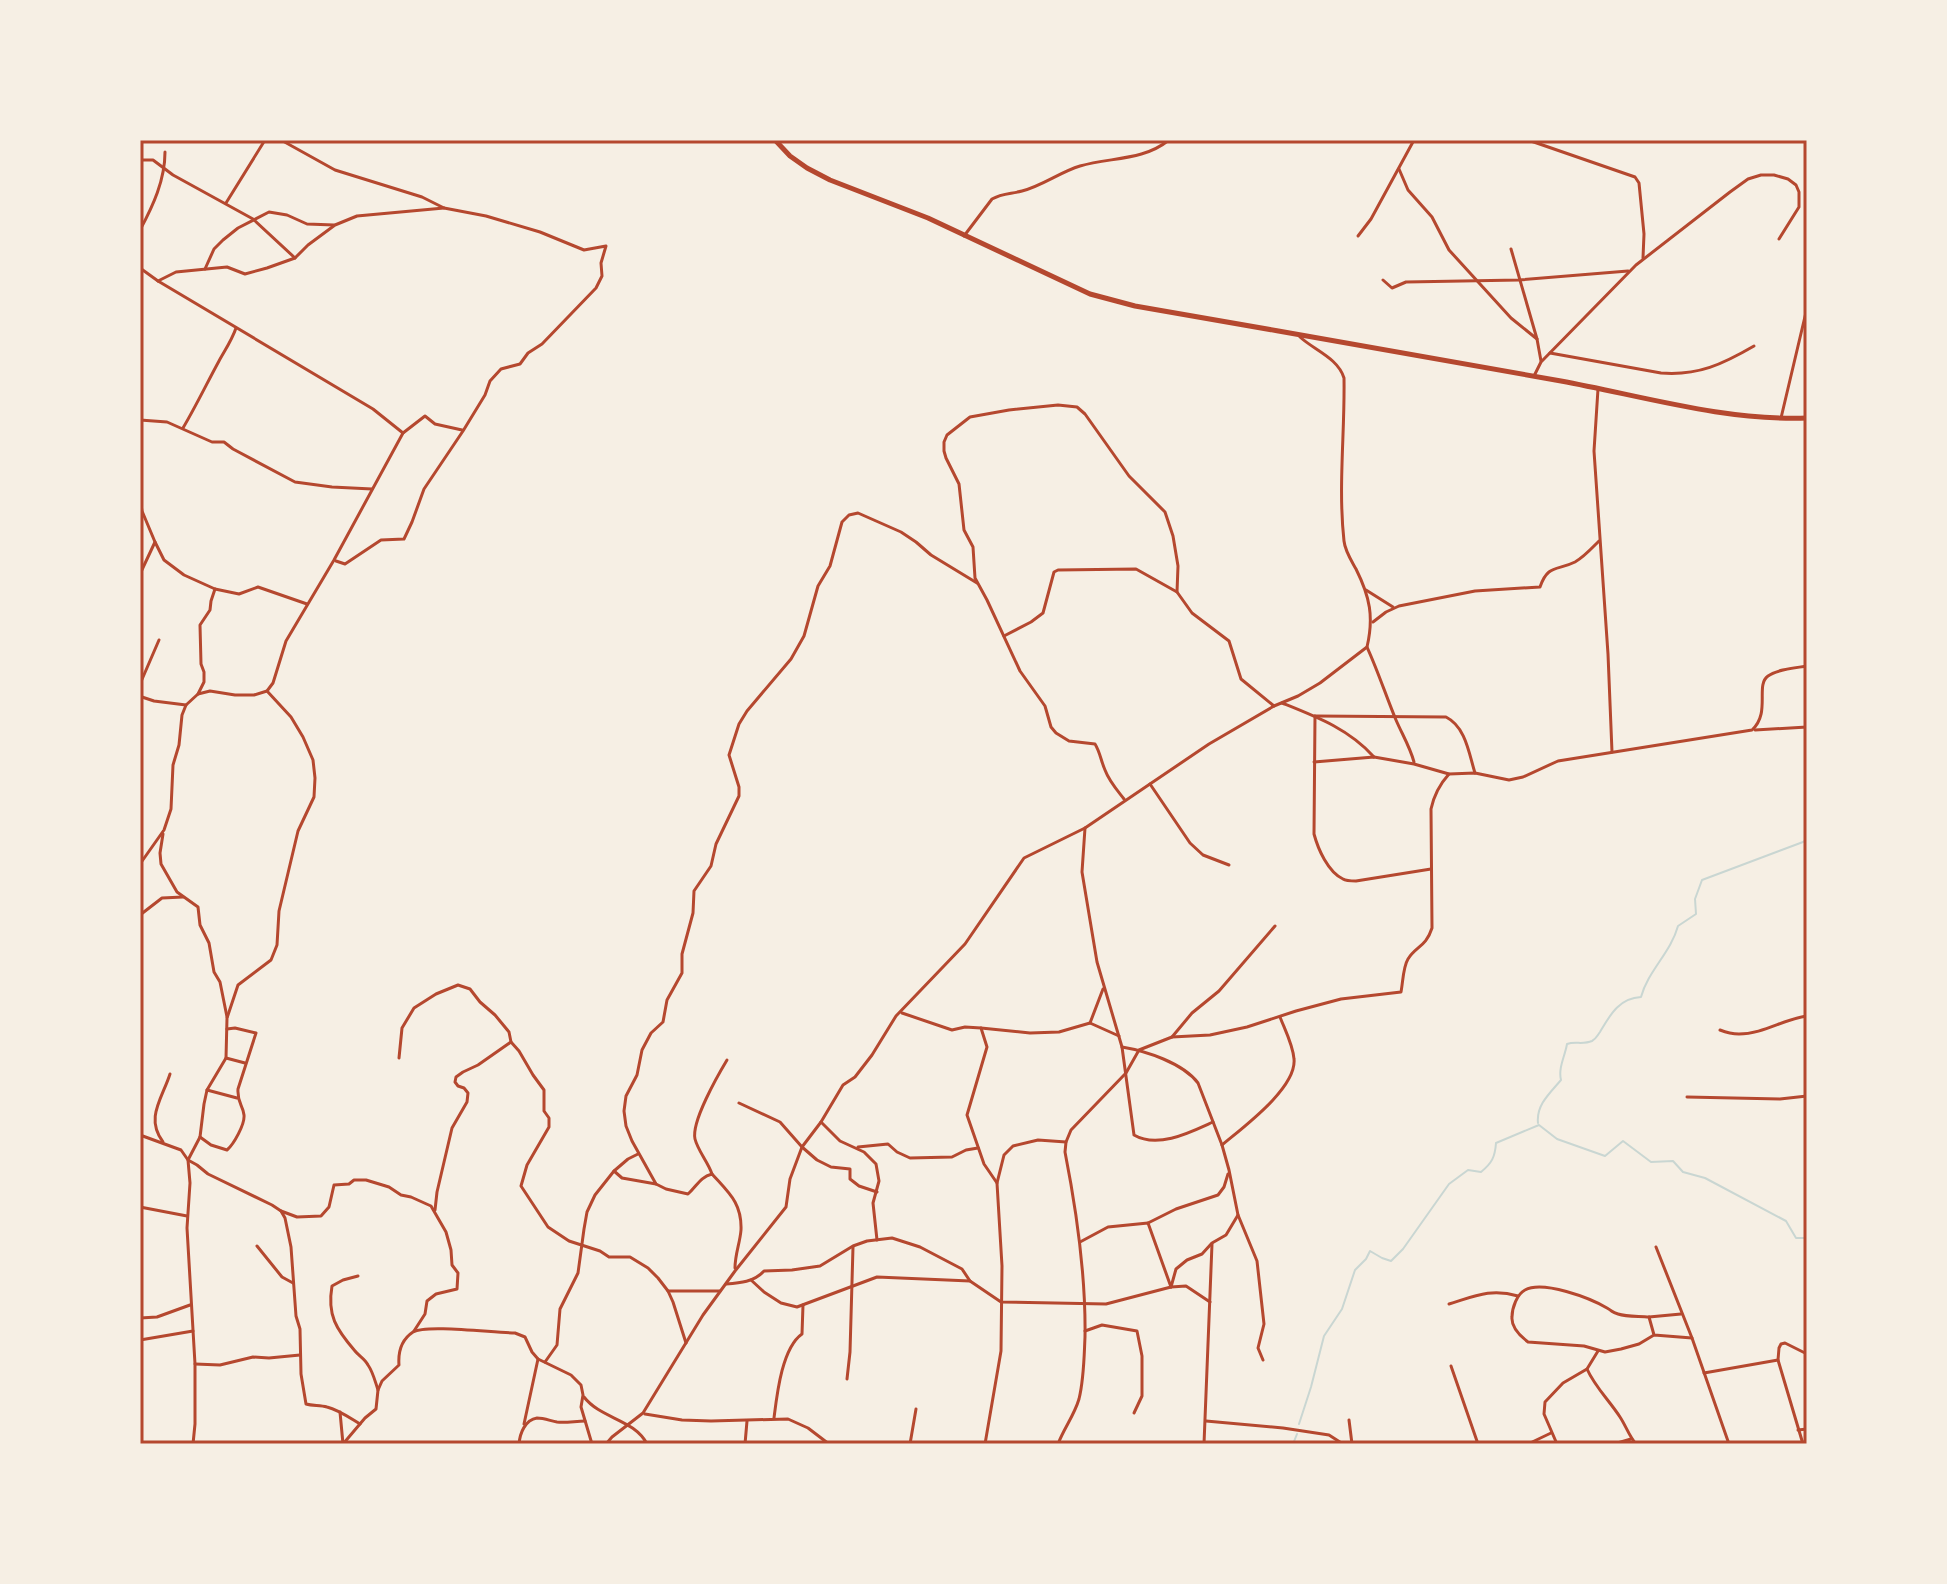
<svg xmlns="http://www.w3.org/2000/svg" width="1947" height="1584" font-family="'Titillium Web',sans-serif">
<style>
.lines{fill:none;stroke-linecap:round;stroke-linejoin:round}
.stream{stroke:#c9d6d2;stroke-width:2}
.minor{stroke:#b5482f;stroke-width:3}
.trunk{stroke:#b5482f;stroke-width:5}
.neatline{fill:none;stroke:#b5482f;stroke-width:3}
</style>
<rect width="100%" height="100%" fill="#f6efe4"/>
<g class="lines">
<g class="stream">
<path d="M1538 1123C1536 1105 1550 1093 1561 1080 1558 1068 1565 1056 1567 1044 1575 1041 1583 1045 1592 1041 1596 1039 1597 1036 1600 1032 1610 1015 1619 998 1641 997 1648 971 1671 952 1678 926L1696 914 1695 899 1702 880 1803 842 1807 839"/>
<path d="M1299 1424 1311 1387 1324 1336 1342 1309 1355 1270 1366 1259 1370 1251 1382 1258 1391 1261 1403 1249 1449 1184 1468 1170 1481 1172C1492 1163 1495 1157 1496 1143L1539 1125 1557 1139 1605 1156 1623 1141 1651 1162 1673 1161 1683 1172 1705 1178 1786 1221 1796 1238H1807"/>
<polyline points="1293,1444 1297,1434"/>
</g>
<g class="minor">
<polyline points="281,140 335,170 422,197 444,208 486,216 540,232 584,250 606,246 601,263 602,276 596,288 542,344 528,353 520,364 501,369 490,381 485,395 463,431 424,489 412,522 404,539 381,540 345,564 336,561"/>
<polyline points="1528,140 1635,177 1639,183 1644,234 1643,258"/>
<polyline points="140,160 153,160 173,175 253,219 295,258"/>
<polyline points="1399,169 1408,190 1432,217 1449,250 1511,318 1537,339"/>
<polyline points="226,203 265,140"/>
<path d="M140 230C153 206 165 180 165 152"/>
<path d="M964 236 992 199C1002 193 1011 194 1022 191 1042 186 1060 172 1080 166 1111 157 1143 161 1169 140"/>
<polyline points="1358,236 1371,219 1414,140"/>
<polyline points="1511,249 1537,339 1541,361"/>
<polyline points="140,268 158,281 373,409 403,433 334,560 286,641 273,683 267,691 254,695 235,695 210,691 198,694 186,705 182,715 179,745 173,765 171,809 164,830 140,864"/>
<polyline points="205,269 214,249 223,240 238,228 269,212 287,215 307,224 334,225"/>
<polyline points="1383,280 1392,288 1406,282 1519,280 1628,271"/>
<polyline points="158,281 176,272 227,267 245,274 267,268 295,258 308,245 335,225 357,216 444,208"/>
<path d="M1550 353 1661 373C1698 376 1723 364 1754 346"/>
<polyline points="1534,376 1541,362 1636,265 1730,192 1748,179 1761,175 1774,175 1788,179 1796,185 1799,192 1799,207 1779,239"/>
<polyline points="1598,389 1594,451 1608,654 1612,752"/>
<polyline points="1781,418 1807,308"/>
<polyline points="140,420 167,422 212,442 224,442 233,449 295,482 332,487 372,489"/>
<path d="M183 428C196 406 207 383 219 361 225 350 232 340 236 328"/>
<polyline points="403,433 425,416 435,424 462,430"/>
<polyline points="140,499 142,511 155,542 140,574"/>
<polyline points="155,542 164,560 184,575 215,589 239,594 258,587 307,604"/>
<polyline points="1366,590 1393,607"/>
<path d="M1373 622 1386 612 1399 606 1475 591 1540 587C1548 564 1557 571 1575 562 1584 557 1592 548 1599 541"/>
<polyline points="1004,636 1031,622 1043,613 1054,572 1058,570 1136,569 1177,592 1192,613 1229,641 1241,679 1274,706"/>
<path d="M1367 647C1378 671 1386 696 1396 720 1402 734 1410 747 1414 762"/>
<polyline points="140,684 159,640"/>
<polyline points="198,694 204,682 204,672 201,664 200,625 210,610 211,601 215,589"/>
<polyline points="140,699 142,697 154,701 186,705"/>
<path d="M1282 703C1317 717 1349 729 1374 757"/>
<path d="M1315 716 1314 834C1318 849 1328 872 1343 879 1346 881 1353 881 1356 881L1431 869"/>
<path d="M1315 716 1446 717C1466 727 1469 754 1475 773"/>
<polyline points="1755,730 1807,727"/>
<path d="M1314 762 1374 757 1414 764 1449 774 1475 773 1509 780 1523 777 1558 761 1752 730C1771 713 1755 685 1768 676 1778 669 1795 668 1807 666"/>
<polyline points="1150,784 1190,843 1203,855 1229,865"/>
<path d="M1124 799C1117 790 1109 781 1105 770 1101 761 1100 752 1095 744L1069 741 1056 733 1051 727 1045 706 1020 671 987 600 975 578 973 547 964 530 959 484 946 458 944 451V442L947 435 970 417 1009 410 1058 405 1077 407 1085 414 1129 476 1165 512 1173 536 1178 566 1177 592"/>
<path d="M1085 828 1082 872 1097 962 1122 1047 1134 1135C1158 1149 1191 1132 1213 1122"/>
<polyline points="163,834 160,853 161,864 177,892 198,907 200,925 209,943 214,972 220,982 227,1017"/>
<polyline points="140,915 162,898 183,897"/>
<polyline points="902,1013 952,1030 965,1027 981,1028 987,1047 967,1115 984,1164 997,1183"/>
<polyline points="1090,1023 1103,989"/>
<polyline points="981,1028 1030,1033 1059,1032 1090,1023 1119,1036"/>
<path d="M1720 1030C1725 1032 1733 1034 1739 1034 1763 1034 1784 1019 1807 1016"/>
<polyline points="1172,1037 1192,1013 1219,991 1275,926"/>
<path d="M1122 1047C1146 1051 1183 1063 1198 1083L1222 1145 1229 1170 1238 1215 1226 1235 1212 1243 1202 1254 1187 1260 1176 1269 1171 1287"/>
<polyline points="226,1058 245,1063"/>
<polyline points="399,1058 402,1028 414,1008 436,994 458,985 470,989 480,1002 495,1015 509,1032 511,1042 519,1051 533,1075 544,1090 544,1111 549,1118 549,1127 527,1165 521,1186 548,1227 569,1241 600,1251 609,1257 630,1257 648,1268 658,1278 668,1291 673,1302 686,1343"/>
<polyline points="207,1090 237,1098"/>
<polyline points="1687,1097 1780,1099 1807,1096"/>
<polyline points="739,1103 780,1122 802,1147 817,1160 831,1167 850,1169 850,1179 859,1186 877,1192"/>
<polyline points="821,1122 840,1141 864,1152 876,1164 879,1181 873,1203 877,1240"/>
<path d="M140 1135 181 1150 188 1160 197 1165 208 1174 272 1205 281 1211 285 1218 291 1247 296 1316 300 1329 301 1374 306 1404C313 1406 320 1405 327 1407 339 1410 350 1418 360 1424"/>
<path d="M200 1137 211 1145 227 1150C234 1144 245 1124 244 1115 243 1105 237 1103 238 1089L256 1033 235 1028 227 1029"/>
<path d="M163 1142C145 1118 162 1099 170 1074"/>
<path d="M1222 1145C1242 1128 1297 1088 1294 1059 1293 1045 1285 1030 1280 1017"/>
<polyline points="858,1147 888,1144 897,1152 910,1158 952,1157 966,1150 978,1148"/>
<polyline points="614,1171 622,1178 656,1184"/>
<path d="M712 1174C708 1162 698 1151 695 1139 691 1122 718 1075 727 1060"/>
<polyline points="140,1207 187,1216"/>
<polyline points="435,1210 437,1192 452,1128 467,1102 468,1093 464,1088 458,1086 455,1082 456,1077 463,1072 478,1065 511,1042"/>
<polyline points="281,1211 297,1217 321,1216 329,1207 334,1185 349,1184 354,1180 366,1180 389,1187 401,1195 411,1197 431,1206 446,1232 451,1250 452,1265 458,1273 457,1289 436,1294 427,1301 425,1314 414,1331"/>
<polyline points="1238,1215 1257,1261 1264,1324 1258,1348 1263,1360"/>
<polyline points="1148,1223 1176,1209 1218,1195 1224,1187 1228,1174"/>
<polyline points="1080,1242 1108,1227 1148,1223 1171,1287"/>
<polyline points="257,1246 282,1277 293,1283"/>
<polyline points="1656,1247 1692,1338 1729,1444"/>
<path d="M735 1268C735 1254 740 1243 741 1230 742 1203 729 1193 712 1174 700 1177 697 1186 688 1194L666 1189 656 1184 632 1141 626 1126 624 1111 626 1096 637 1075 642 1050 651 1033 663 1022 667 1000 682 973V954L693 913 694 891 711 866 716 844 739 796V787L729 755 739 724 747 711 791 659 804 636 818 586 830 566 842 522 849 515 858 513 901 532 916 542 931 555 977 583"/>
<path d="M358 1276 343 1280 332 1286C327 1315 336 1329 355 1351 359 1356 365 1359 368 1365 373 1372 375 1381 378 1390"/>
<polyline points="751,1280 764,1292 781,1303 797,1307 877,1277 970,1281 1001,1302 1106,1304 1171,1287 1186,1286 1210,1302"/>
<path d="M726 1284C740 1283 754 1282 764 1271L792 1270 820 1266 853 1246 867 1241 892 1238 920 1247 962 1269 970 1281"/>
<polyline points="668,1291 720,1291"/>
<path d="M1449 1304C1475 1296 1491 1288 1518 1296"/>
<polyline points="1649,1317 1681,1314"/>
<polyline points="140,1318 157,1317 190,1305"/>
<polyline points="1085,1331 1102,1325 1137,1331 1142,1356 1142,1396 1134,1413"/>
<path d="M1654 1335 1649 1317C1639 1316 1627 1317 1618 1314 1611 1312 1614 1312 1607 1308 1590 1298 1543 1280 1525 1290 1517 1294 1512 1308 1512 1317 1511 1328 1520 1336 1528 1342L1584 1346 1605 1352 1621 1349 1639 1344 1654 1335 1692 1338"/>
<polyline points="140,1340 193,1331"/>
<polyline points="545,1362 557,1345 560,1309 578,1273 584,1229 587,1212 595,1195 614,1171 628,1159 638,1154"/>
<polyline points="195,1364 220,1365 253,1357 269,1358 300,1355"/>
<polyline points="1451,1366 1478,1444"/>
<path d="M1587 1369C1595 1387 1609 1400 1620 1417 1626 1426 1629 1436 1636 1444"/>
<polyline points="1704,1373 1778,1360"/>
<polyline points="847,1379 850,1352 853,1247"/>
<path d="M584 1397C601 1419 634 1419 647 1444"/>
<polyline points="340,1412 343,1444"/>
<polyline points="645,1414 682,1420 711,1421 788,1419 808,1428 829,1444"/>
<path d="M774 1418C777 1394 782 1348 802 1334L803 1305"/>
<polyline points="1349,1420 1352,1444"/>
<polyline points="1206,1421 1283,1428 1329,1435 1343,1444"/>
<polyline points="524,1424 538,1359"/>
<polyline points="1798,1430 1807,1429"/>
<polyline points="193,1444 195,1424 195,1364 187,1228 190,1183 188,1160 200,1137 204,1104 207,1090 226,1058 227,1018 238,985 271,960 277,945 279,911 298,831 314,797 315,778 313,760 303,737 291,717 267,691"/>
<path d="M343 1444 365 1418 376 1409 378 1390 382 1381 399 1365C398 1352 401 1340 413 1332 426 1324 495 1333 515 1333L525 1337 532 1352 538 1359 571 1375 581 1385 583 1395 581 1407 592 1444"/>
<path d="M519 1444C520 1433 525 1420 537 1418 544 1418 551 1421 557 1422 566 1423 576 1421 585 1421"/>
<path d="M606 1444 612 1437 643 1413 703 1315 735 1271 786 1207 790 1179 802 1147 821 1122 843 1085 855 1077 872 1055 896 1016 965 944 1024 858 1085 828 1209 744 1274 706 1298 696 1320 683 1367 647C1374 617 1370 597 1356 569 1351 560 1345 551 1344 541 1338 487 1345 432 1344 378 1338 358 1314 350 1300 337"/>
<polyline points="745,1444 747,1421"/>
<polyline points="910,1444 916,1409"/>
<polyline points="985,1444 1001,1351 1002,1266 997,1183 1004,1155 1013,1146 1038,1140 1066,1142"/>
<path d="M1058 1444C1064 1428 1074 1416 1079 1399 1084 1379 1084 1358 1085 1337 1086 1274 1077 1213 1065 1152L1066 1142 1071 1130 1126 1073 1139 1050 1172 1037 1210 1035 1247 1027 1296 1011 1341 999 1401 992C1403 982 1403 967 1408 959 1416 946 1426 947 1432 928L1431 809C1434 795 1439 785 1449 774"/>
<polyline points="1204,1444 1212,1244"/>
<polyline points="1528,1444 1551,1433"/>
<polyline points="1557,1444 1544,1414 1545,1402 1563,1383 1587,1369 1598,1351"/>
<polyline points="1614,1444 1631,1439"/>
<polyline points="1803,1444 1778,1360 1779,1348 1781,1344 1785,1343 1807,1354"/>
</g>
<path class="trunk" d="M775 140 790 156 807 168 830 180 928 218 1090 294 1135 306C1277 331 1419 355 1561 381 1642 396 1724 421 1807 418"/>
</g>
<rect width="1947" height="1584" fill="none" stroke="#f6efe4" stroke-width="284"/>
<rect x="142" y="142" width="1663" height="1300" class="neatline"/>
</svg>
